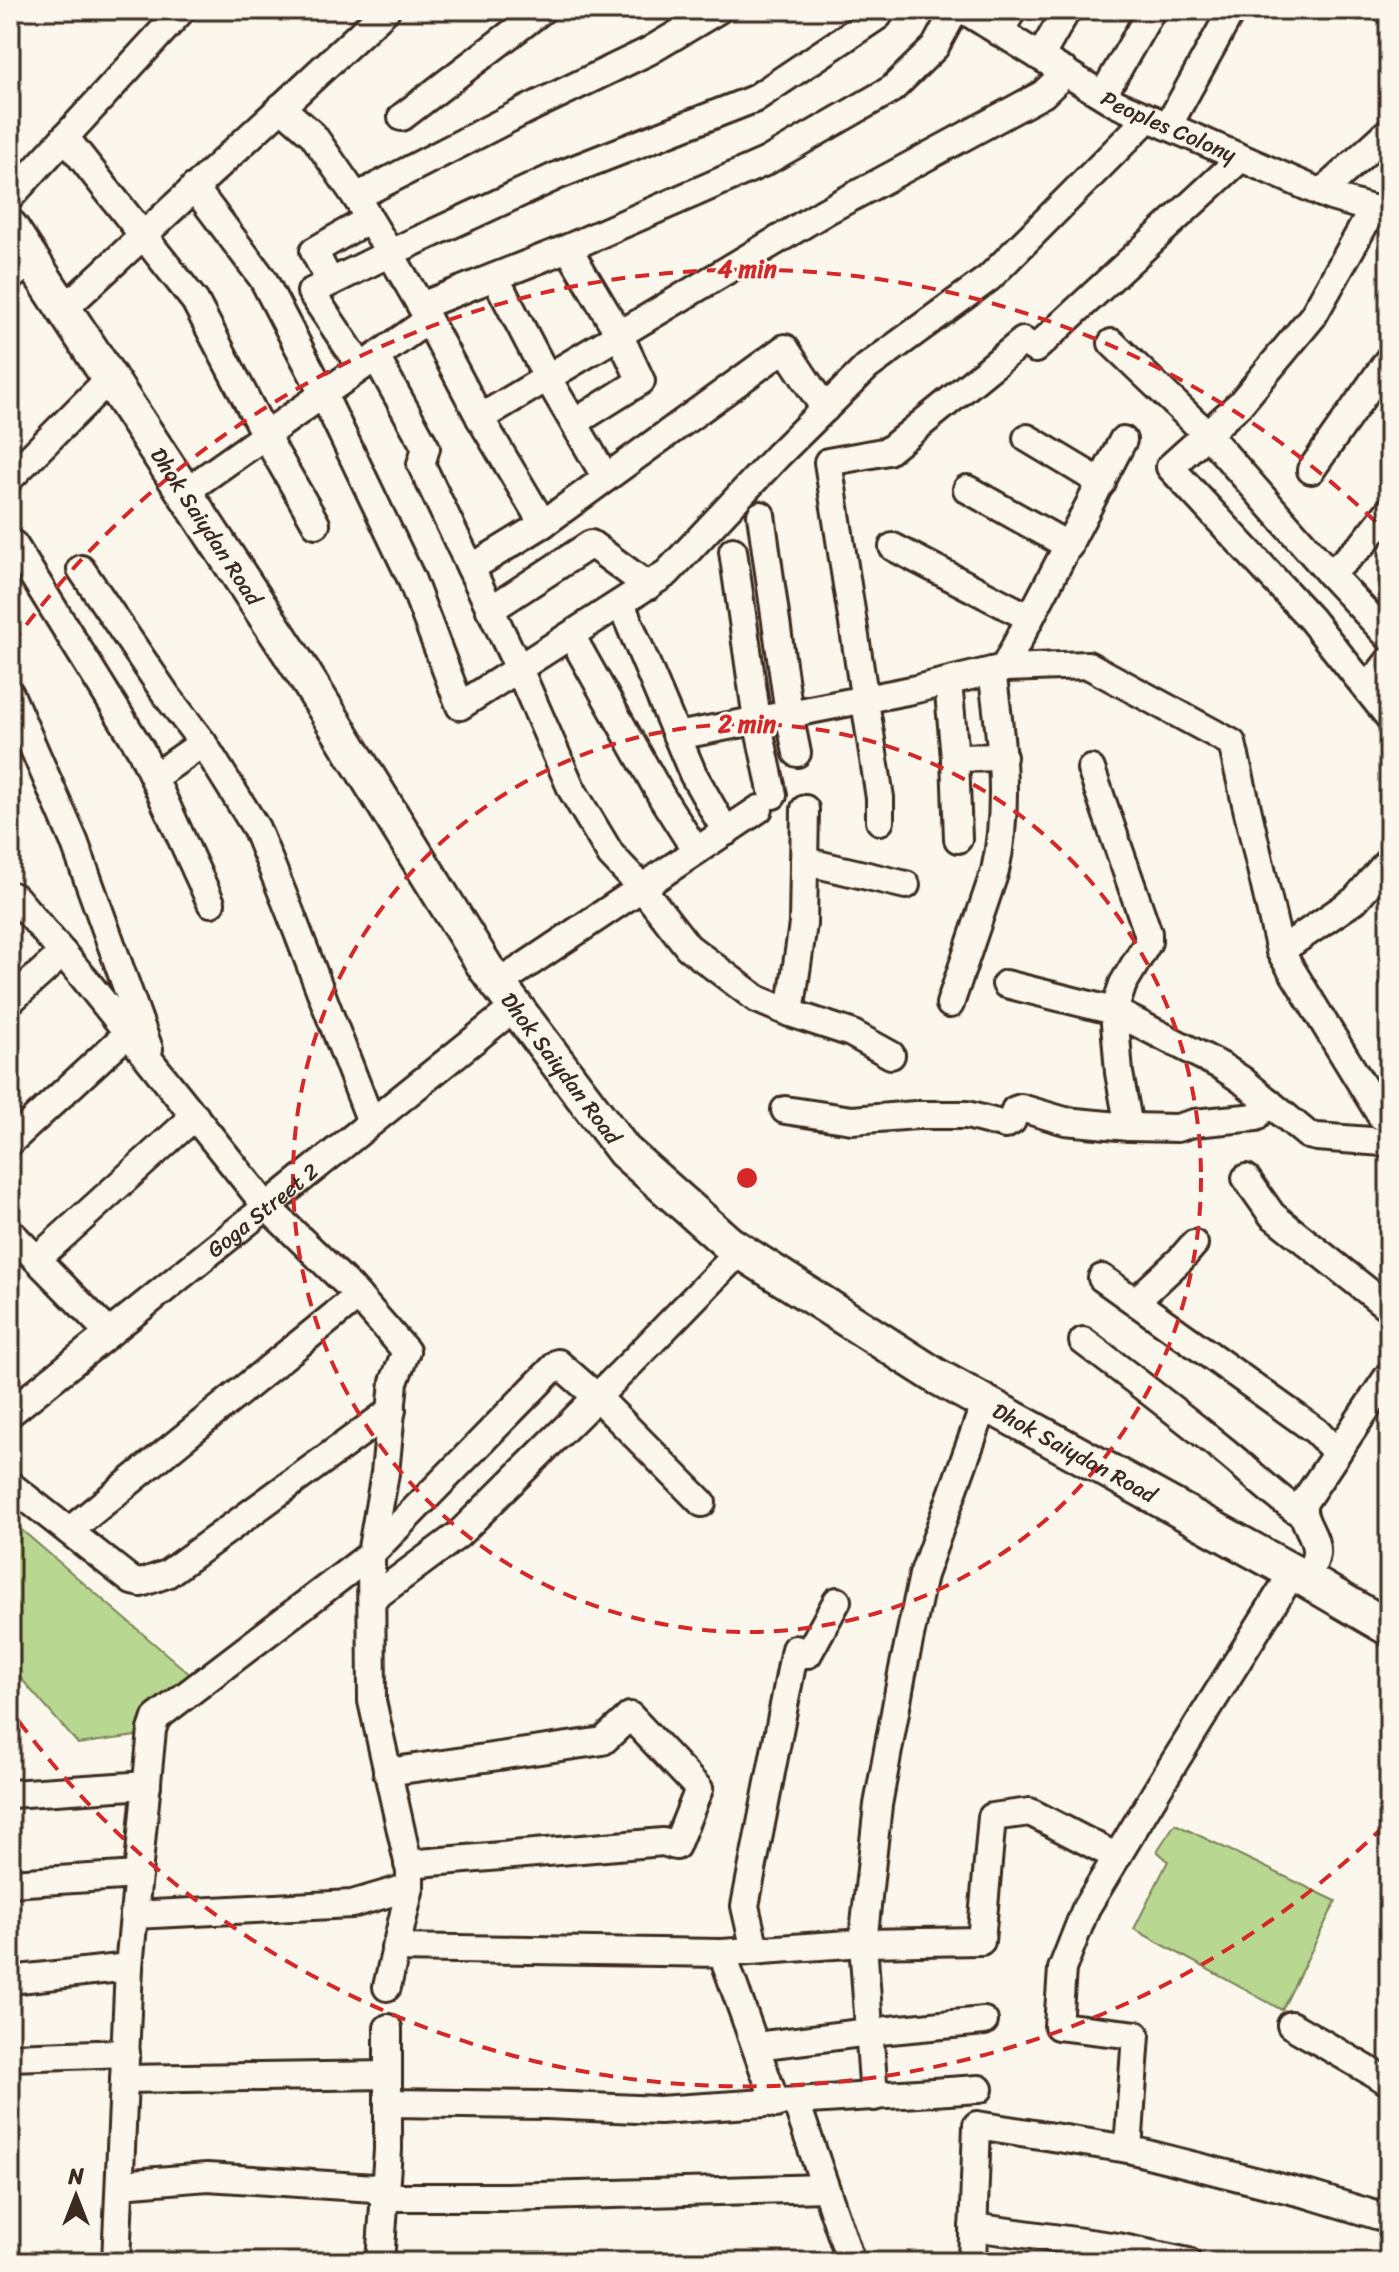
<svg xmlns="http://www.w3.org/2000/svg" width="1399" height="2272" font-family="Sriracha,sans-serif">
<style>
.green{fill:#b8d891;stroke:#7a8158;stroke-width:2}
.lines{fill:none;stroke-linecap:round;stroke-linejoin:round}
.minor-casing{stroke:#3b2a1e;stroke-width:32}
.major-casing{stroke:#3b2a1e;stroke-width:40}
.minor{stroke:#fbf7ec;stroke-width:26}
.major{stroke:#fbf7ec;stroke-width:34}
.ring{fill:none;stroke:#d62828;stroke-width:4;stroke-dasharray:14 10}
.labels{text-anchor:middle;dominant-baseline:central;stroke-width:6;stroke-linejoin:round;paint-order:stroke}
.street-label{font-size:22px;fill:#3b2a1e;stroke:#fbf7ec}
.centre{fill:#d62828;stroke:#fbf7ec;stroke-width:4}
.ring-label{font-size:24px;text-anchor:middle;font-weight:bold;fill:#d62828;stroke:#fbf7ec;stroke-width:6;stroke-linejoin:round;paint-order:stroke}
</style>
<rect width="100%" height="100%" fill="#fbf7ec"/>
<filter id="ink" filterUnits="userSpaceOnUse"><feTurbulence type="fractalNoise" baseFrequency=".0125" numOctaves="2"/><feDisplacementMap in="SourceGraphic" scale="16" xChannelSelector="R" yChannelSelector="G"/><feConvolveMatrix kernelMatrix="1 2 1 2 8 2 1 2 1" color-interpolation-filters="sRGB"/></filter>
<g filter="url(#ink)">
<g class="green">
<polygon points="10,1520 192,1676 143,1735 78,1744 10,1666"/>
<polygon points="1175,1824 1336,1901 1282,2010 1134,1929 1168,1861 1157,1851"/>
</g>
<g class="lines">
<g class="minor-casing">
<g id="minor">
<path id="s1" d="M964 10 1117 104 1331 197 1389 214"/>
<polyline points="999,32 1013,10"/>
<polyline points="1040,57 1067,10"/>
<polyline points="1103,95 1152,10"/>
<polyline points="281,107 313,135 356,197 528,109 649,51 718,10"/>
<polyline points="402,117 542,10"/>
<polyline points="1168,126 1232,10"/>
<polyline points="65,137 195,301 265,435 316,524"/>
<polyline points="194,187 263,279 323,394 411,578 460,706 667,573 778,455 867,367 989,278 1148,118"/>
<polyline points="1321,193 1389,131"/>
<polyline points="10,197 182,10"/>
<polyline points="356,197 390,253 559,175 754,99 878,16 882,10"/>
<polyline points="1373,209 1313,316 1240,404 1170,467 1311,619 1389,717"/>
<polyline points="568,248 619,334 641,381 574,423"/>
<polyline points="495,277 547,377 606,478 785,348 825,409"/>
<polyline points="10,278 32,259"/>
<polyline points="330,282 314,251 369,219"/>
<polyline points="421,306 480,418 826,211 1043,94 1066,72"/>
<polyline points="64,309 386,10"/>
<polyline points="1112,343 1207,434 1330,574 1363,544 1389,511"/>
<polyline points="376,357 426,448 421,464 518,667 572,790 611,855 642,888 688,947 757,999 790,1013 851,1033 891,1055"/>
<polyline points="361,367 311,292 390,253 421,306 568,248 765,162 892,89 935,47 955,10"/>
<polyline points="480,418 543,524 606,478"/>
<polyline points="1027,438 1102,483"/>
<polyline points="1311,470 1389,359"/>
<polyline points="10,478 110,378"/>
<polyline points="967,489 1069,546"/>
<polyline points="185,492 428,320"/>
<polyline points="761,515 789,714 797,753"/>
<polyline points="14,545 141,750 211,903"/>
<polyline points="893,547 1030,618"/>
<polyline points="733,551 757,720 773,795"/>
<polyline points="471,568 543,524"/>
<polyline points="81,569 167,696 203,743 256,828 288,907 371,1122"/>
<polyline points="1330,574 1389,637"/>
<polyline points="621,604 693,774 726,832"/>
<polyline points="490,610 591,544 648,586"/>
<polyline points="571,635 663,799 696,851"/>
<polyline points="1004,668 1123,440"/>
<polyline points="948,682 955,758 958,839"/>
<polyline points="1367,689 1389,661"/>
<polyline points="10,694 74,841 149,1049"/>
<polyline points="677,736 912,690 1004,668 1088,665 1232,743 1280,951 1381,1116 1389,1106"/>
<polyline points="955,758 1003,757"/>
<polyline points="1091,769 1148,933 1148,942 1123,984 1114,1011 1119,1073 1129,1127"/>
<polyline points="154,777 203,743"/>
<polyline points="880,821 880,798 828,462 888,451 1023,341 1035,349 1241,158"/>
<polyline points="804,861 906,885"/>
<polyline points="10,895 16,898 84,978 266,1206 351,1288 406,1351 394,1382 385,1473 371,1554 156,1718 152,1730 129,1967 116,2262"/>
<polyline points="1280,951 1355,900 1389,860"/>
<polyline points="498,984 759,809"/>
<polyline points="1006,984 1114,1011 1221,1066 1242,1080 1308,1135 1317,1137 1383,1142 1389,1139"/>
<polyline points="10,1001 63,953"/>
<path d="M950 1004 995 871C1010 804 1001 737 992 671"/>
<polyline points="790,1013 803,924 805,809"/>
<polyline points="785,1110 852,1120 916,1115 967,1115 1005,1125 1012,1121 1015,1110 1021,1108 1065,1121 1129,1127 1177,1128 1194,1123 1256,1117 1269,1102"/>
<polyline points="10,1142 127,1034"/>
<polyline points="1246,1178 1272,1215 1389,1308"/>
<polyline points="10,1232 109,1333"/>
<polyline points="37,1259 195,1116"/>
<polyline points="1102,1278 1316,1431 1337,1453"/>
<polyline points="1136,1301 1181,1259 1194,1244"/>
<path d="M1083 1341C1131 1377 1179 1414 1226 1452 1253 1474 1274 1496 1303 1515"/>
<path id="s2" d="M10 1413 515 1007"/>
<polyline points="10,1485 132,1581 141,1583 167,1574 392,1410"/>
<polyline points="69,1531 358,1296"/>
<polyline points="1293,1572 1162,1782 1086,1908 1062,1969 1058,2026 1136,2035 1128,2149 1310,2195 1389,2219"/>
<path d="M1307 1580C1310 1572 1315 1562 1316 1554 1318 1534 1298 1520 1304 1502L1389 1375"/>
<polyline points="372,1599 458,1535 631,1363 740,1251"/>
<polyline points="387,1772 603,1741 630,1716 699,1789 676,1846 663,1842 408,1864"/>
<polyline points="10,1794 147,1785"/>
<polyline points="10,1883 138,1875"/>
<polyline points="134,1915 352,1904 410,1887"/>
<polyline points="395,1948 722,1953 863,1943 981,1941 992,1817 1030,1812 1117,1857"/>
<polyline points="755,1950 745,1906 795,1649 808,1654 837,1601"/>
<polyline points="722,1953 776,2104"/>
<polyline points="10,1980 129,1967"/>
<polyline points="387,1987 410,1887 410,1871 372,1701 371,1554 558,1363 597,1397 702,1503"/>
<polyline points="1291,2025 1389,2082"/>
<polyline points="756,2046 869,2032 984,2021"/>
<polyline points="10,2057 126,2053"/>
<polyline points="124,2079 388,2075"/>
<polyline points="874,2097 863,1943 878,1805 902,1674 923,1575 985,1403"/>
<polyline points="796,2102 851,2262"/>
<polyline points="388,2103 547,2105 659,2110 979,2089"/>
<polyline points="120,2184 207,2177 374,2188 384,2197 506,2197 825,2188"/>
<polyline points="973,2227 1118,2247 1188,2262"/>
<polyline points="380,2262 388,2150 388,2028"/>
<polyline points="972,2262 977,2125 1128,2149"/>
</g>
</g>
<g class="major-casing">
<g id="major">
<path id="s3" d="M10 227 302 671 486 968 624 1151 728 1243 936 1376 1307 1580 1389 1628"/>
</g>
</g>
<use href="#minor" class="minor"/>
<use href="#major" class="major"/>
</g>
</g>
<g class="ring">
<circle cx="747" cy="1178" r="454"/>
<path d="M1384 1826A909 909 0 0 1 12 1712M12 644A909 909 0 0 1 1384 530"/>
</g>
<g class="labels">
<g class="street-label">
<text stroke="none"><textPath href="#s1" startOffset="236">Peoples Colony</textPath></text>
<text stroke="none"><textPath href="#s3" startOffset="358">Dhok Saiydan Road</textPath></text>
<text stroke="none"><textPath href="#s3" startOffset="1006">Dhok Saiydan Road</textPath></text>
<text stroke="none"><textPath href="#s2" startOffset="324">Goga Street 2</textPath></text>
<text stroke="none"><textPath href="#s3" startOffset="1654">Dhok Saiydan Road</textPath></text>
</g>
</g>
<circle cx="747" cy="1178" r="12" class="centre"/>
<g class="ring-label">
<text x="747" y="277">4 min</text>
<text x="747" y="732">2 min</text>
</g>
<rect width="1399" height="2272" fill="none" stroke="#fbf7ec" stroke-width="40"/>
<rect x="20" y="20" width="1359" height="2232" fill="none" stroke="#3b2a1e" stroke-width="3" filter="url(#ink)"/>
<g transform="translate(76 2196)" stroke="#fbf7ec" stroke-width="6" paint-order="stroke">
<path d="M0-6L14 30L0 20L-14 30Z" fill="#3b2a1e"/>
<text y="-12" font-size="22" font-weight="bold" text-anchor="middle" fill="#3b2a1e">N</text>
</g>
</svg>
